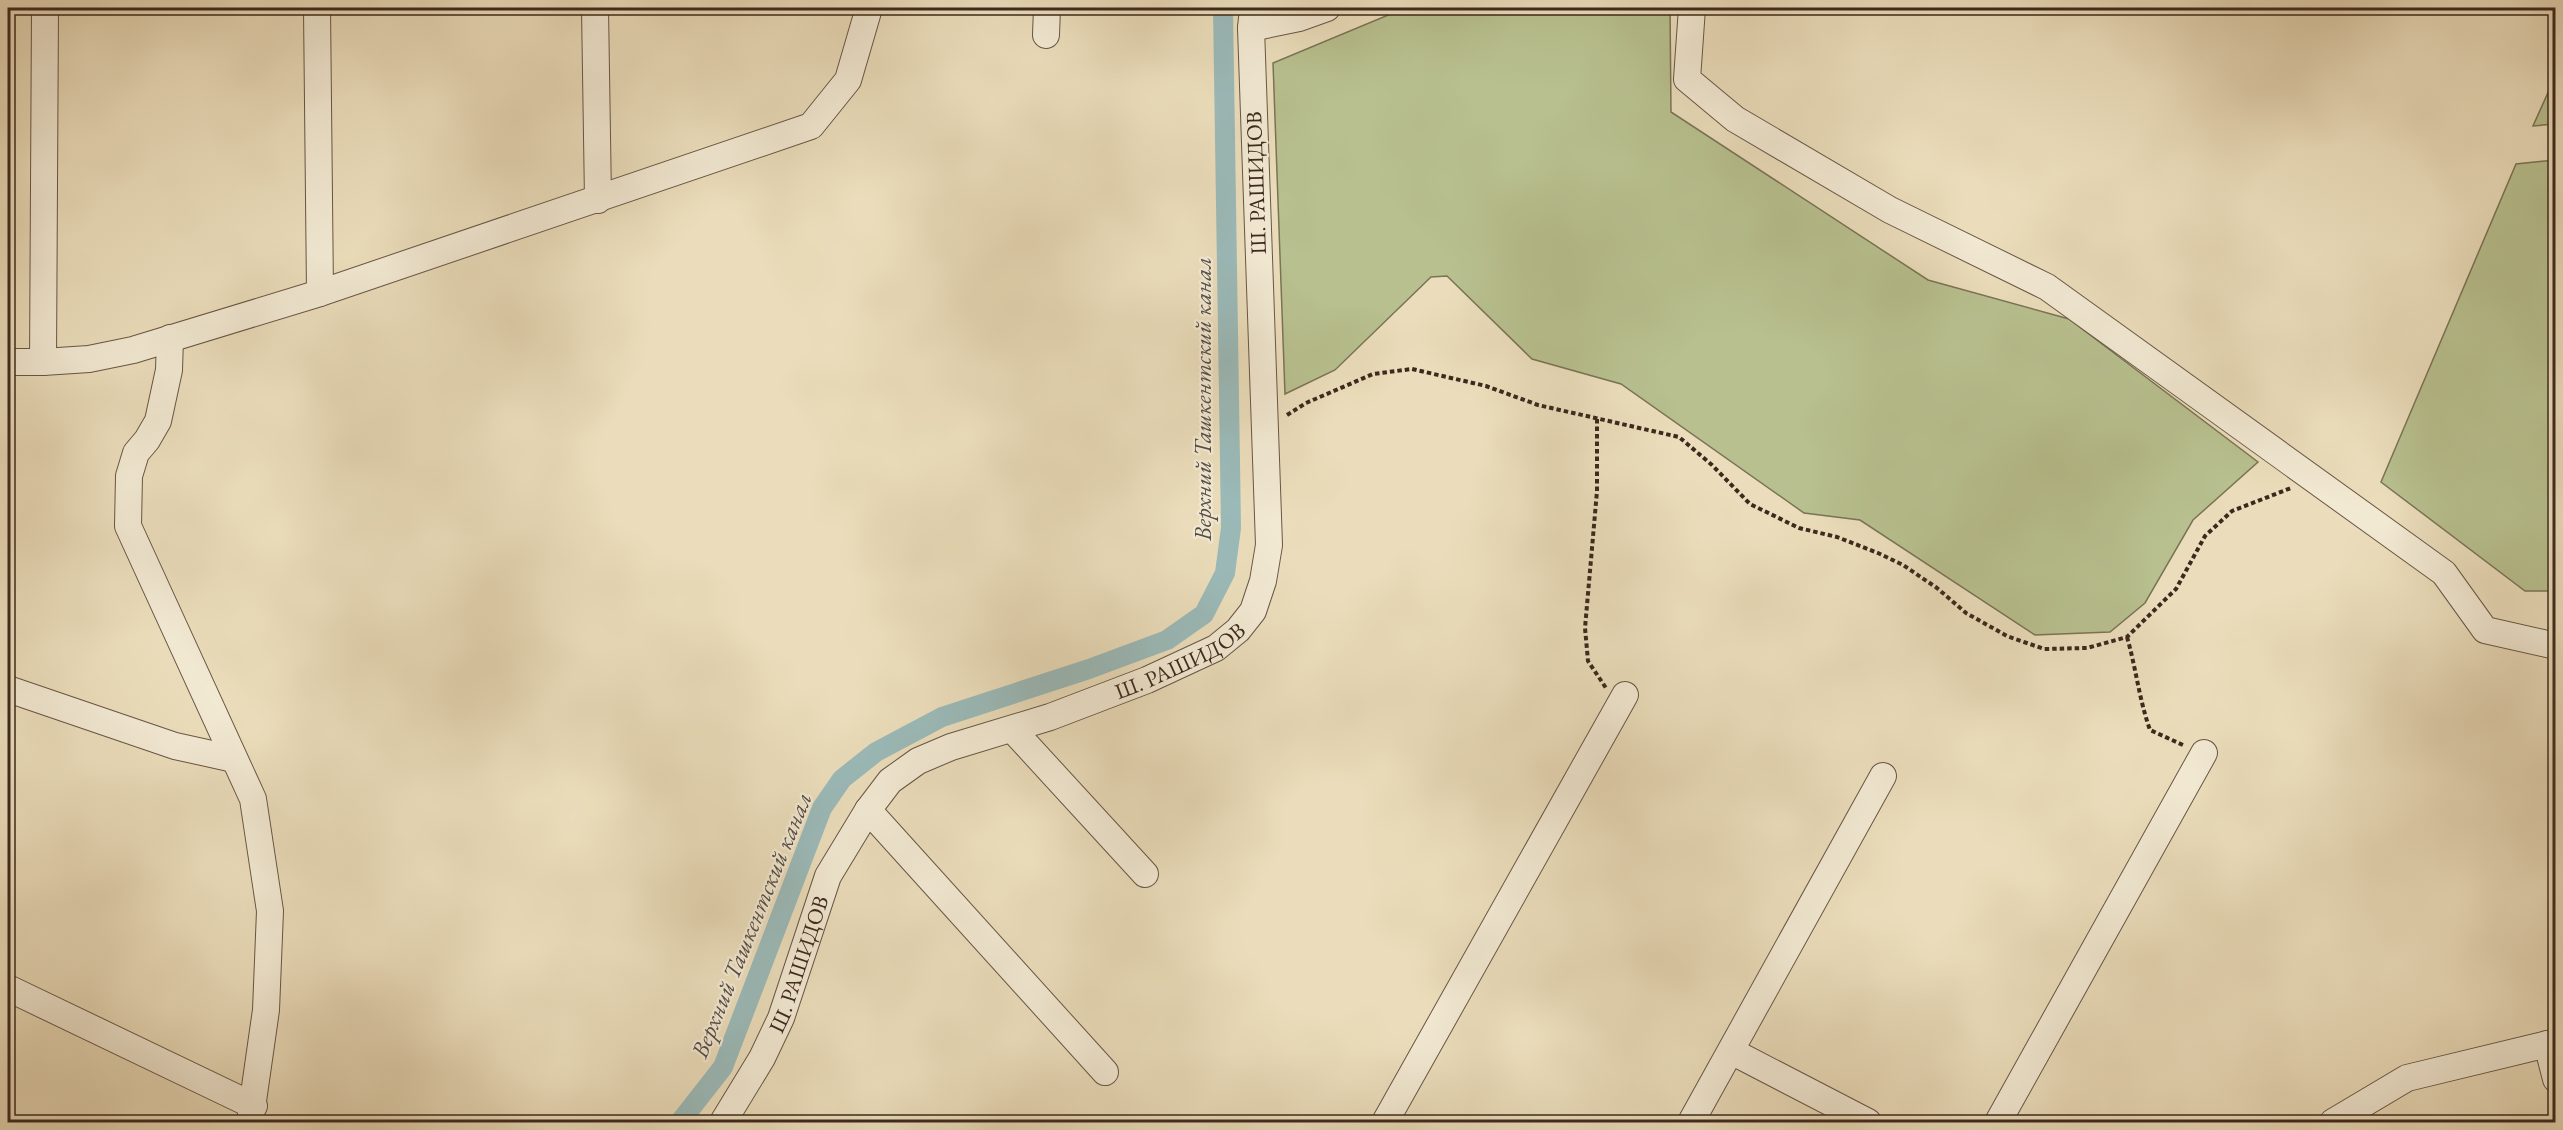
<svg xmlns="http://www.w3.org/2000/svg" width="2563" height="1130" font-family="'EB Garamond',serif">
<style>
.green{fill:#b8c08f;stroke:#7a7456;stroke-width:1.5}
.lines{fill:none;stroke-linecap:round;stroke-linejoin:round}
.canal{stroke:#9bbab9;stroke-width:20}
.minor-casing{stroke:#685645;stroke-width:28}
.path{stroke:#3c291e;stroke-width:4;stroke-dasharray:4.5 3;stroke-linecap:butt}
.minor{stroke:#f2e9d3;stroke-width:26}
.labels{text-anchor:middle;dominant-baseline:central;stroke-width:4.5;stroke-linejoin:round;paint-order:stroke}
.street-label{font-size:22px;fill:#3c291e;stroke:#f2e9d3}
.water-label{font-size:24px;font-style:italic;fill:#544d45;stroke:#f2e9d3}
</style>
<rect width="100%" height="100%" fill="#ebddbb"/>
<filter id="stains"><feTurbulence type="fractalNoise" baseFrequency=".00333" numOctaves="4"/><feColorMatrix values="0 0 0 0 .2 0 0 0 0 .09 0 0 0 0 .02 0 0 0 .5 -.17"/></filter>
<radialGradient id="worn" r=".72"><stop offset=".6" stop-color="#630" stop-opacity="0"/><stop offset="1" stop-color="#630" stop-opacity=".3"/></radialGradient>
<g class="green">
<polygon points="1405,8 1670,8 1671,112 1928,280 2069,319 2258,462 2193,520 2145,603 2110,632 2035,635 1860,520 1804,513 1621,384 1532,359 1447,276 1431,277 1335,370 1285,394 1273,63"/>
<polygon points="2555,77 2555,124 2533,126"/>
<polygon points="2555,160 2555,591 2525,591 2381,482 2516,164"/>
</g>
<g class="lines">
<polyline class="canal" points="680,1122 723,1067 822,808 842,779 876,752 942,717 1089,669 1167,640 1204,614 1225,573 1231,528 1223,8"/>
<g class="minor-casing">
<g id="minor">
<polyline points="317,8 320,293"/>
<polyline points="595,8 598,200"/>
<polyline points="1692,8 1687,79 1735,119 1890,210 2047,287 2444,573 2485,630 2556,646"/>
<polyline points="1251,28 1299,18 1327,8"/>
<polyline points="1046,35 1047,8"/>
<polyline points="170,338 169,370 158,421 147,440 136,453 129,476 128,526 253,799 270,911 266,1010 250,1122"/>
<polyline points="8,362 43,362 89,359 133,350 320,293 811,126 848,80 869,8"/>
<polyline points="43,362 45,8"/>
<polyline points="8,689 175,746 234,759"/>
<polyline points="1012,729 1145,874"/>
<polyline points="868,810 1105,1072"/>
<polyline points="8,988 254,1106"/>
<polyline points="2547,1044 2556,1079"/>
<polyline points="1731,1051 1868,1122"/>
<path id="s1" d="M723 1122 762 1058 781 1018 828 876 868 810 890 781 918 761 951 747 1050 717 1147 680 1216 648 1238 630 1253 611 1263 581 1269 545 1251 28 1253 8"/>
<polyline points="1385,1122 1625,695"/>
<polyline points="1691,1122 1883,776"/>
<polyline points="1998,1122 2204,753"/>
<polyline points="2333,1122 2407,1078 2556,1042"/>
</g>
</g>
<g class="path">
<polyline points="1287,415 1306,403 1373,374 1412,369 1486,386 1538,405 1679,437 1712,465 1750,504 1799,528 1837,537 1878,553 1903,565 1937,588 1966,613 2007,636 2044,649 2087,648 2127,637 2176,589 2205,536 2232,511 2291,488"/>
<polyline points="1597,419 1597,491 1585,628 1588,661 1606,688"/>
<path d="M2127 637C2136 668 2139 699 2150 730L2183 745"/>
</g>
<use href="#minor" class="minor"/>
</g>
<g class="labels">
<g class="street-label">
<text transform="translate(1256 183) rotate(-92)">Ш. РАШИДОВ</text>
<text stroke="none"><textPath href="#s1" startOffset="698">Ш. РАШИДОВ</textPath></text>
<text stroke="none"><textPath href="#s1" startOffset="176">Ш. РАШИДОВ</textPath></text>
</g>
<g class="water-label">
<text transform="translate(1202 399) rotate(-90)">Верхний Ташкентский канал</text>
<text transform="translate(751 925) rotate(-68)">Верхний Ташкентский канал</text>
</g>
</g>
<rect width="2563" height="1130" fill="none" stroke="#ebddbb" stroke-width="30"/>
<rect x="9" y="9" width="2545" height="1112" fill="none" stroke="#3c291e" stroke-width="3"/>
<rect x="15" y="15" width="2533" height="1100" fill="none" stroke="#3c291e" stroke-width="1.5"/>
<rect width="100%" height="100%" filter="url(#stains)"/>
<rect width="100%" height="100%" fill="url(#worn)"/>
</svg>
